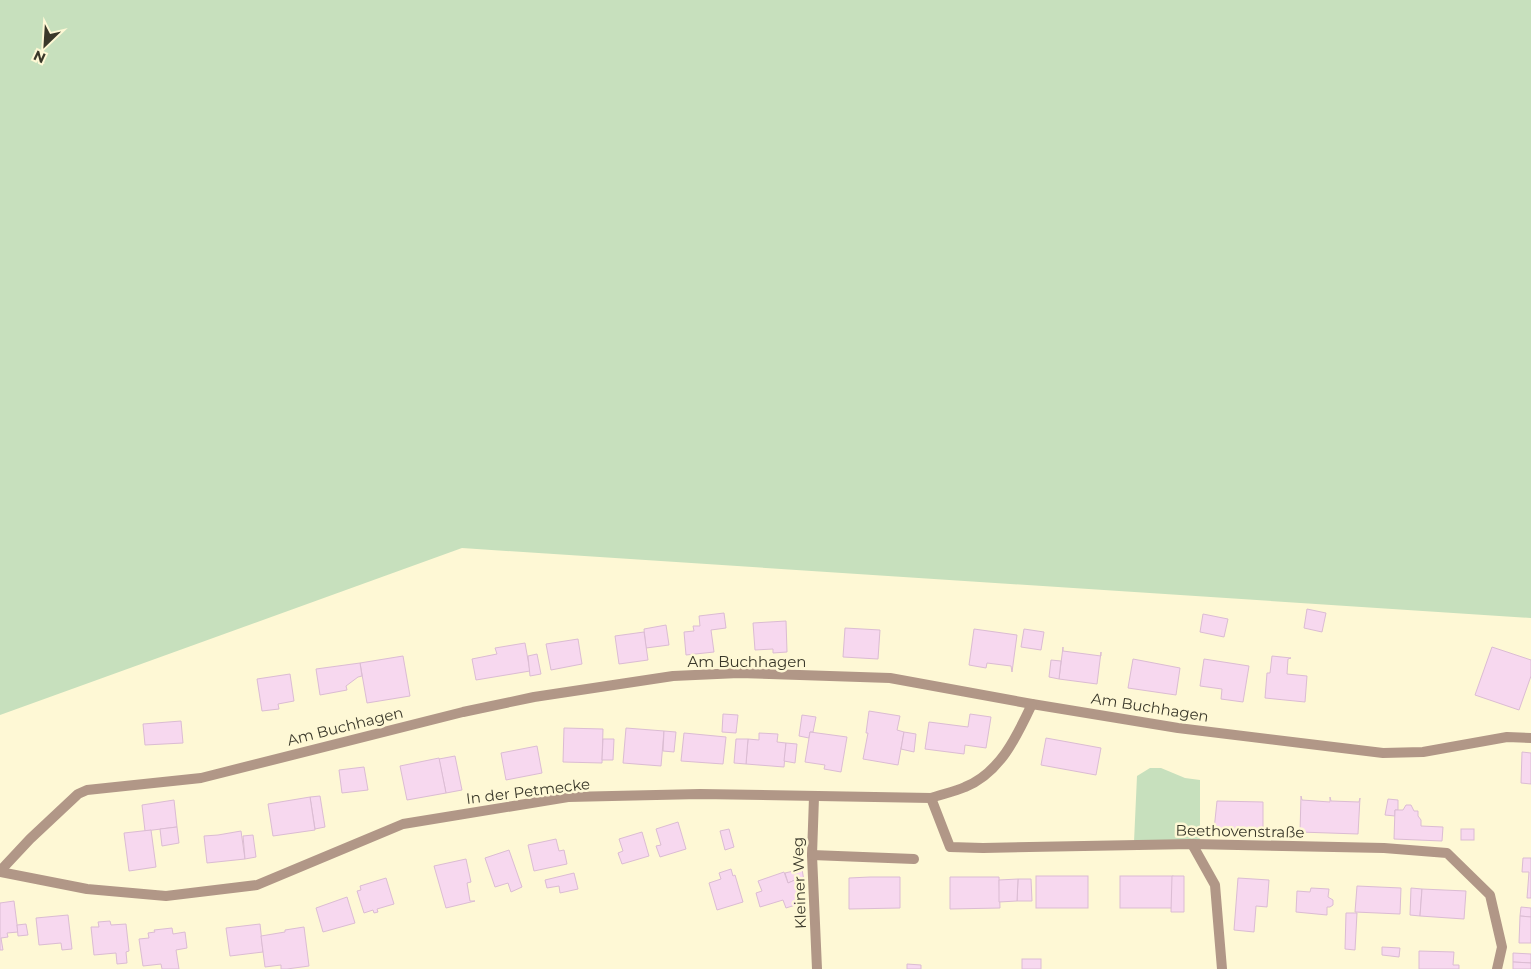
<svg xmlns="http://www.w3.org/2000/svg" width="1531" height="969" font-family="Montserrat,sans-serif">
<style>
.green{fill:#c7e0bd}
.building{fill:#f7d8ef;stroke:#dbbcd3}
.lines{fill:none;stroke-linecap:round;stroke-linejoin:round}
.street{stroke:#b19787;stroke-width:10}
.labels{text-anchor:middle;dominant-baseline:central;stroke-width:5;stroke-linejoin:round;paint-order:stroke}
.street-label{font-size:15px;fill:#3a382a;stroke:#fef8d5}
</style>
<rect width="100%" height="100%" fill="#fef8d5"/>
<g class="green">
<polygon points="0,0 1531,0 1531,618 462,548 0,715"/>
<polygon points="1150,768 1161,768 1185,778 1200,780 1200,841 1134,842 1137,776"/>
</g>
<g class="building">
<polygon points="1307,609 1326,613 1322,632 1304,628"/>
<polygon points="724,613 726,628 711,630 714,652 686,655 684,632 694,631 693,626 700,626 699,616"/>
<polygon points="1203,614 1228,619 1224,637 1200,632"/>
<polygon points="786,621 787,652 773,653 773,649 755,650 753,623"/>
<polygon points="666,625 669,645 646,648 644,629"/>
<polygon points="845,628 880,630 878,659 843,657"/>
<polygon points="974,629 1017,635 1012,672 1011,666 987,663 986,668 969,665"/>
<polygon points="1024,629 1044,632 1041,650 1021,647"/>
<polygon points="644,632 648,660 619,664 615,636"/>
<polygon points="578,639 582,664 551,670 546,644"/>
<polygon points="525,643 530,671 476,680 472,659 497,654 495,648"/>
<polygon points="1063,647 1063,651 1101,656 1101,652 1097,684 1059,679"/>
<polygon points="1492,647 1531,660 1531,676 1519,710 1475,695"/>
<polygon points="537,654 541,674 530,676 528,656"/>
<polygon points="403,656 410,696 367,703 360,663"/>
<polygon points="1272,656 1291,658 1288,659 1287,674 1307,676 1305,702 1265,698 1267,673 1270,673"/>
<polygon points="1133,659 1180,668 1176,695 1128,688"/>
<polygon points="1204,659 1249,666 1243,702 1221,699 1222,689 1200,686"/>
<polygon points="1051,660 1061,661 1059,679 1049,677"/>
<polygon points="360,663 362,676 358,677 346,686 347,690 320,695 316,669"/>
<polygon points="290,674 294,701 278,704 279,709 262,711 257,679"/>
<polygon points="869,711 900,716 897,730 904,732 898,765 863,759 868,733 866,733"/>
<polygon points="723,714 738,715 736,733 722,732"/>
<polygon points="970,714 991,717 986,748 965,745 964,754 925,749 929,722 968,727"/>
<polygon points="802,715 816,717 813,732 810,732 809,738 799,736"/>
<polygon points="181,721 183,743 145,745 143,724"/>
<polygon points="564,728 603,729 602,763 563,762"/>
<polygon points="626,728 664,731 661,766 623,763"/>
<polygon points="664,731 676,732 674,752 663,751"/>
<polygon points="810,732 847,737 841,772 824,769 825,765 805,762"/>
<polygon points="904,732 916,734 914,752 901,749"/>
<polygon points="684,733 726,737 723,764 681,761"/>
<polygon points="759,733 778,734 777,742 786,743 784,767 746,764 748,739 759,740"/>
<polygon points="1046,738 1101,748 1096,775 1041,765"/>
<polygon points="603,739 614,739 613,760 602,760"/>
<polygon points="736,739 748,739 746,764 734,763"/>
<polygon points="786,743 797,744 795,763 784,761"/>
<polygon points="537,746 542,773 506,780 501,753"/>
<polygon points="1522,752 1531,753 1531,784 1521,783"/>
<polygon points="455,756 462,790 446,793 439,759"/>
<polygon points="439,758 446,793 407,800 400,766"/>
<polygon points="364,767 368,790 342,793 339,770"/>
<polygon points="320,796 325,827 315,829 310,797"/>
<polygon points="1301,796 1302,800 1330,802 1330,797 1331,801 1359,802 1360,798 1358,834 1300,832"/>
<polygon points="310,797 315,830 273,836 268,804"/>
<polygon points="1388,799 1398,800 1398,810 1395,810 1395,816 1385,815"/>
<polygon points="174,800 177,827 145,831 142,805"/>
<polygon points="1217,801 1263,802 1263,831 1214,830"/>
<polygon points="1406,805 1411,805 1414,811 1418,811 1418,816 1421,820 1421,826 1443,827 1442,841 1394,839 1395,810 1403,810"/>
<polygon points="678,822 686,849 660,857 656,846 661,845 656,829"/>
<polygon points="177,827 179,843 162,846 160,829"/>
<polygon points="729,829 734,847 725,850 720,831"/>
<rect x="1461" y="829" width="13" height="11"/>
<polygon points="151,830 156,867 129,871 124,833"/>
<polygon points="241,831 245,859 207,863 204,836 218,835"/>
<polygon points="642,832 649,856 622,864 618,853 623,851 619,839"/>
<polygon points="253,835 256,857 245,859 243,836"/>
<polygon points="556,839 559,851 564,850 567,864 534,871 528,845"/>
<polygon points="509,850 522,887 511,892 508,883 495,887 485,858"/>
<polygon points="1523,858 1531,858 1531,898 1527,898 1529,872 1522,872"/>
<polygon points="466,859 471,882 467,883 470,901 475,901 446,908 434,866"/>
<polygon points="731,869 733,876 735,875 743,902 717,910 709,883 721,879 719,873"/>
<polygon points="802,869 806,893 799,894 795,880 788,883 785,873"/>
<polygon points="784,872 788,883 795,880 802,903 786,908 783,900 760,907 756,893 762,891 758,881"/>
<polygon points="574,873 578,889 560,893 559,886 547,888 545,880"/>
<rect x="1036" y="876" width="52" height="32"/>
<rect x="1120" y="876" width="53" height="32"/>
<polygon points="1172,876 1184,876 1184,912 1171,912"/>
<polygon points="870,877 900,877 900,908 849,909 849,878"/>
<polygon points="950,877 999,877 1000,908 950,909"/>
<polygon points="386,878 394,904 377,909 378,912 374,913 373,910 364,913 357,891 361,890 360,886"/>
<polygon points="1238,878 1269,880 1267,907 1256,906 1254,932 1234,930"/>
<polygon points="1018,879 1031,879 1032,901 1017,901"/>
<polygon points="1018,879 1017,901 999,902 999,880"/>
<polygon points="1357,886 1401,888 1400,914 1355,912"/>
<polygon points="1311,888 1329,889 1328,897 1333,900 1333,905 1330,907 1327,907 1327,915 1296,912 1297,891 1310,892"/>
<polygon points="1411,888 1422,889 1420,916 1410,915"/>
<polygon points="1422,889 1466,891 1464,919 1420,916"/>
<polygon points="347,897 355,923 323,932 316,908"/>
<polygon points="14,901 18,932 7,933 8,937 1,938 3,950 0,950 0,903"/>
<polygon points="1521,907 1531,908 1531,917 1520,916"/>
<polygon points="1346,913 1357,913 1355,950 1345,949"/>
<polygon points="68,915 72,949 62,950 61,943 39,945 36,918"/>
<polygon points="1520,916 1531,917 1531,943 1519,943"/>
<polygon points="110,921 111,925 126,924 129,951 126,952 127,963 117,964 116,953 94,955 91,927 99,927 98,922"/>
<polygon points="26,924 28,935 18,936 17,925"/>
<polygon points="260,924 263,952 230,956 226,928"/>
<polygon points="304,927 309,966 287,969 281,969 281,965 265,967 261,936 285,932 285,930"/>
<polygon points="172,928 173,934 185,932 187,948 176,950 179,969 162,969 161,964 143,966 139,939 149,938 148,933 155,932 154,930"/>
<polygon points="1382,947 1400,948 1399,957 1382,955"/>
<polygon points="1419,951 1454,952 1453,965 1459,965 1459,969 1419,969"/>
<polygon points="1513,953 1531,954 1531,963 1513,962"/>
<rect x="1022" y="959" width="19" height="10"/>
<polygon points="1513,962 1531,963 1531,969 1513,969"/>
<polygon points="907,964 921,965 921,969 907,969"/>
</g>
<g class="lines">
<g class="street">
<polyline points="814,797 812,855 817,969"/>
<polyline points="931,798 950,847 983,848 1192,844 1384,848 1447,853 1490,895 1502,947 1497,969"/>
<polyline points="1192,844 1215,885 1222,969"/>
<polyline points="812,855 914,859"/>
<polyline points="0,871 30,839 78,794 87,790 201,778 463,712 534,697 673,676 739,673 890,678 1032,704 1178,728 1383,753 1423,752 1507,737 1531,738"/>
<path d="M0 872 87 889 166 896 257 885 403 824 568 797 700 794 931 798C942 794 954 792 965 787 1000 773 1017 736 1032 704"/>
</g>
</g>
<g class="labels">
<g class="street-label">
<text x="747" y="661">Am Buchhagen</text>
<text transform="translate(1150 707) rotate(9)">Am Buchhagen</text>
<text transform="translate(345 726) rotate(-14)">Am Buchhagen</text>
<text transform="translate(528 791) rotate(-7)">In der Petmecke</text>
<text transform="translate(1240 831) rotate(1)">Beethovenstraße</text>
<text transform="translate(799 883) rotate(-92)">Kleiner Weg</text>
</g>
</g>
<g transform="translate(45 45) rotate(205)" stroke="#fef8d5" stroke-width="4" paint-order="stroke">
<path d="M0-4L9 19L0 12L-9 19Z" fill="#3a382a"/>
<text y="-8" font-size="14" font-weight="bold" text-anchor="middle" fill="#3a382a">N</text>
</g>
</svg>
